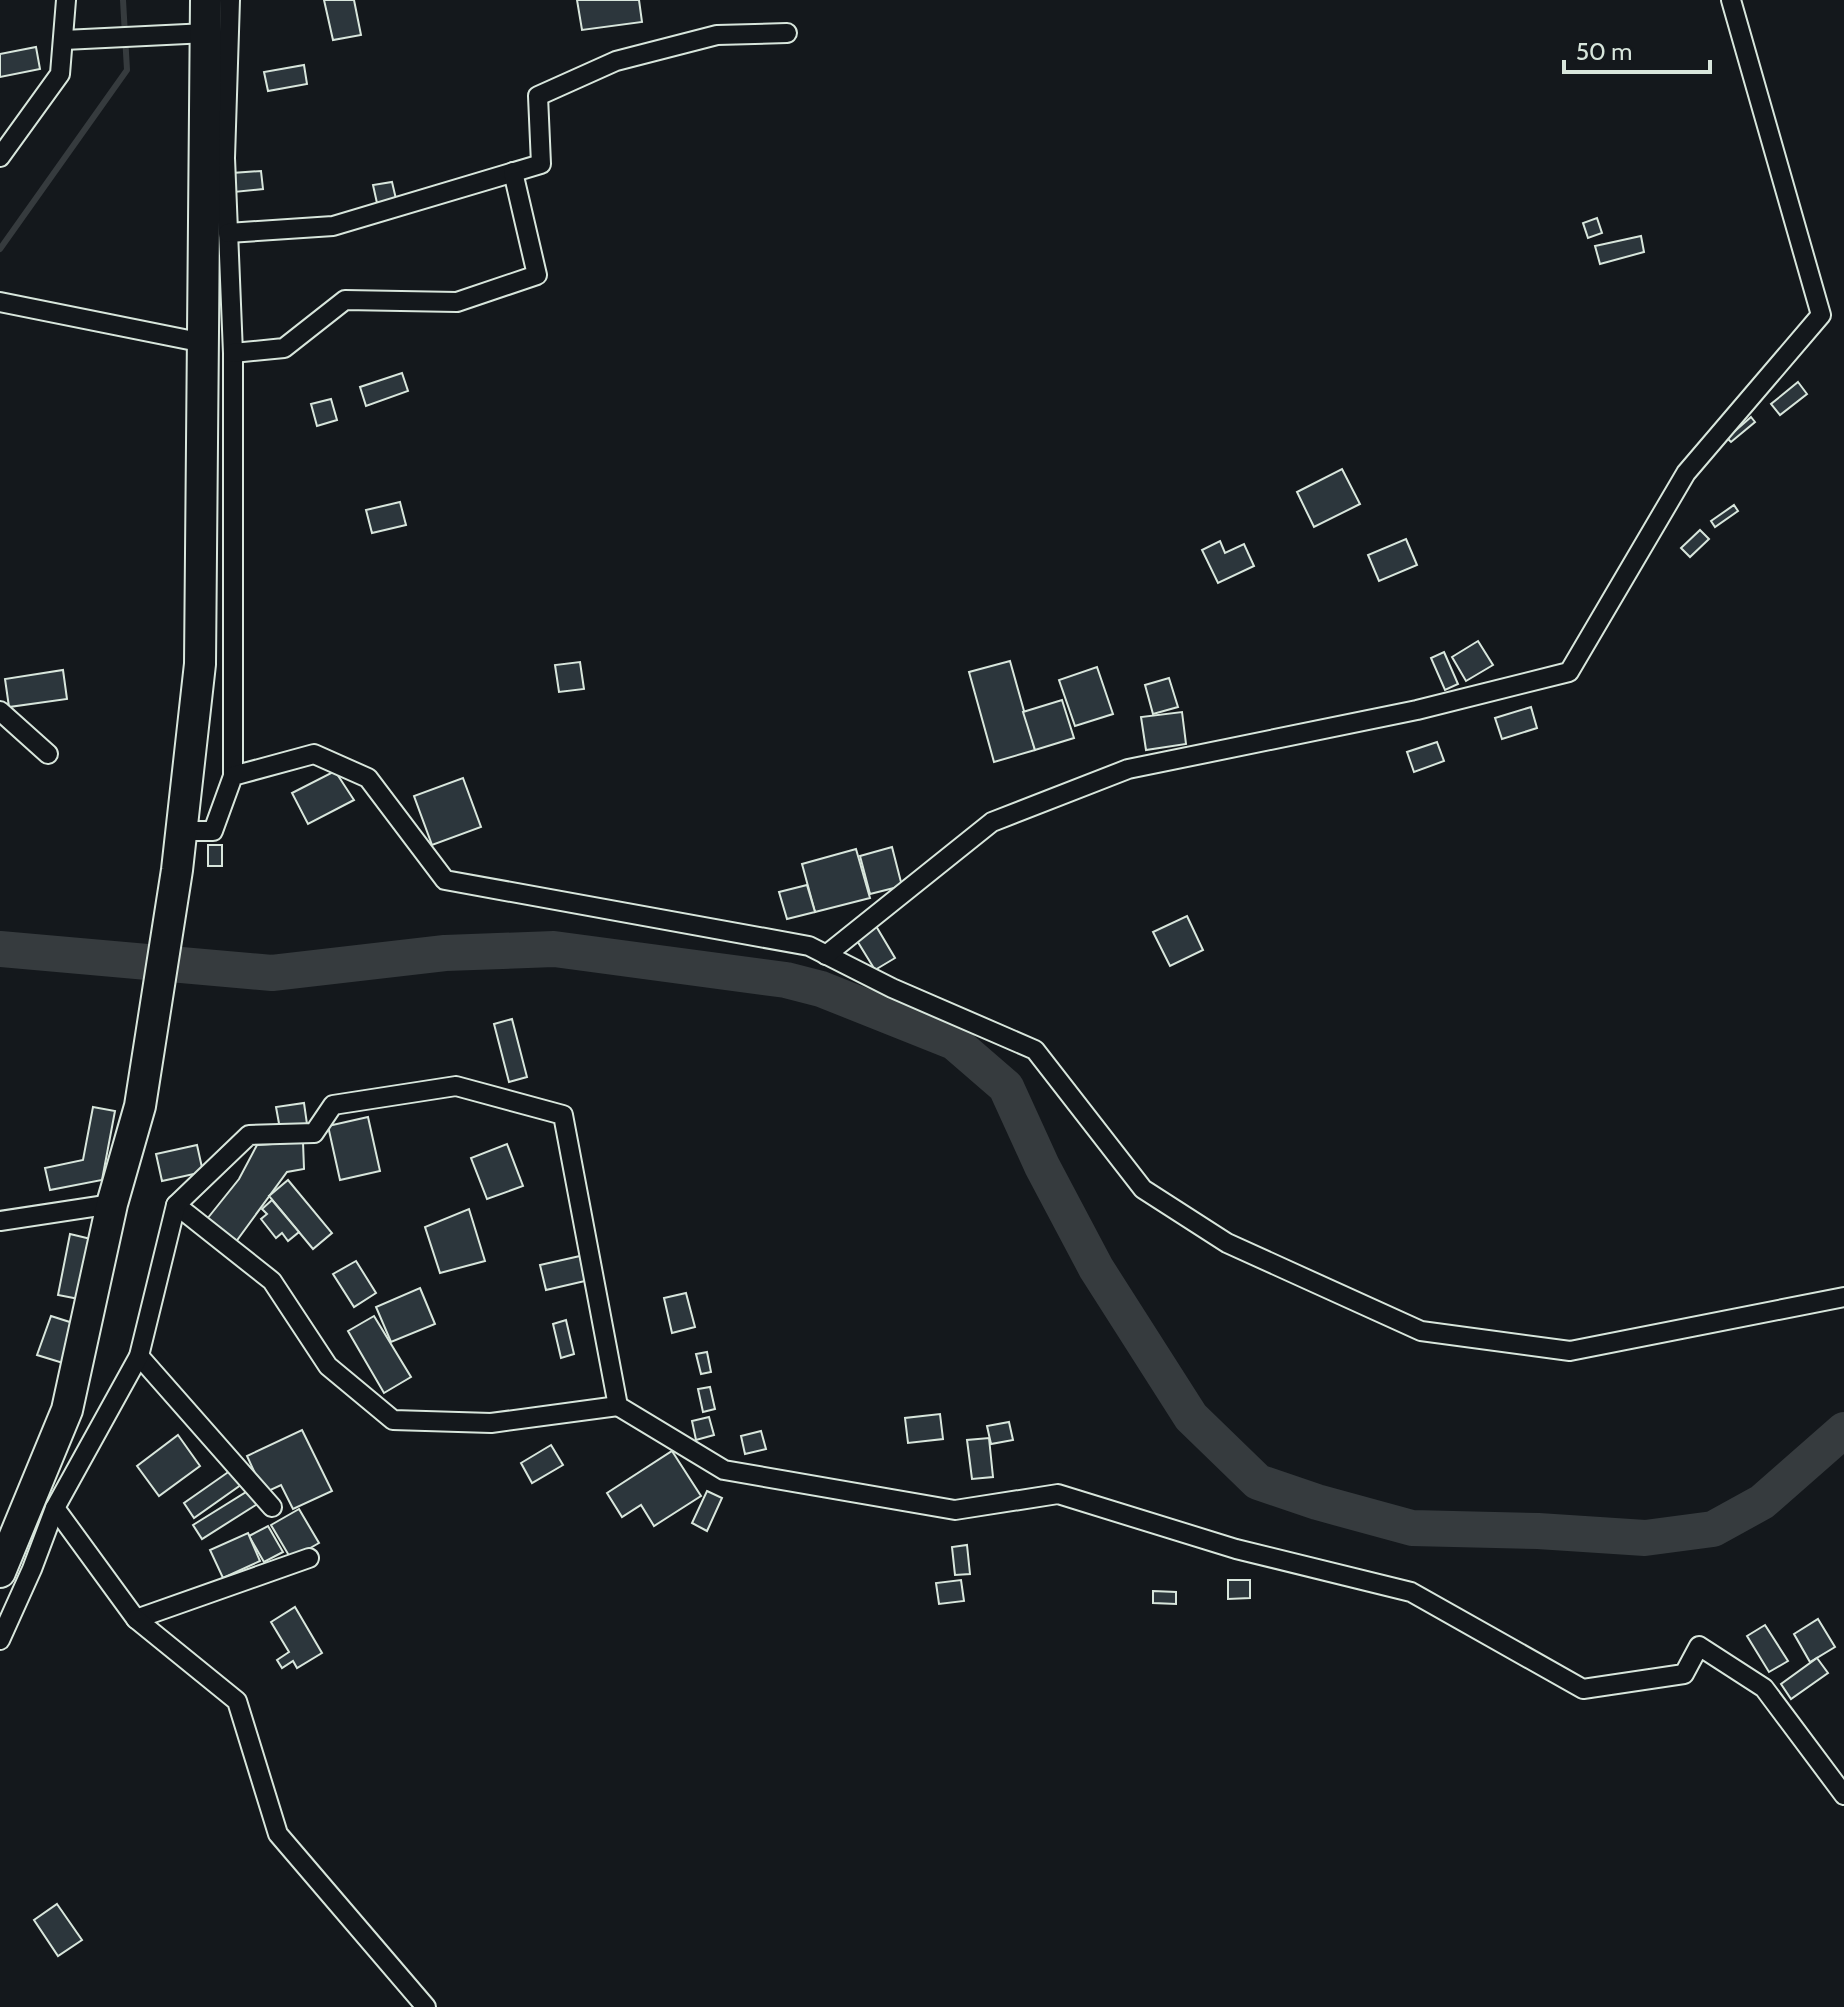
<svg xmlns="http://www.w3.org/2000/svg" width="1844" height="2007" font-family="Cabin,sans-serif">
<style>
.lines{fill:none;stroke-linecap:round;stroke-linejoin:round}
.stream{stroke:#363b3e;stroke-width:6}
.river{stroke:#363b3e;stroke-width:36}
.building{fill:#2c363c;stroke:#d8e6dc;stroke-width:2}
.minor-casing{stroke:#d8e6dc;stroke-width:22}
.trunk-casing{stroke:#d8e6dc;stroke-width:34}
.minor{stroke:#14181c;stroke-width:18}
.trunk{stroke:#14181c;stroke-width:30}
</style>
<rect width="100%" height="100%" fill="#14181c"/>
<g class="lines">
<polyline class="stream" points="0,249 127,70 123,0"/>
<polyline class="river" points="0,949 272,973 445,953 554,949 786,980 821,989 954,1042 1006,1087 1042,1166 1096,1268 1191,1417 1258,1482 1317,1502 1412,1528 1538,1531 1645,1538 1713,1529 1762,1502 1844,1430"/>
</g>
<g class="building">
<polygon points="324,0 354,0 361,35 333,40"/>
<polygon points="577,0 639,0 642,22 582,30"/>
<polygon points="36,47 40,69 0,77 0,54"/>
<polygon points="304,65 307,84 268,91 264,72"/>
<polygon points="261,171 263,189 234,192 232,173"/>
<polygon points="392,182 396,199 377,203 373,185"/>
<polygon points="1597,218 1602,233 1588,238 1583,223"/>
<polygon points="1641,236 1644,252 1600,264 1595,246"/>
<polygon points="402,373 408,391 366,406 360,387"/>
<polygon points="1798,382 1807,394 1780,415 1771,404"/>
<polygon points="331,399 337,420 317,426 311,404"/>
<polygon points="1751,417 1755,422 1731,442 1727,438"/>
<polygon points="1342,469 1360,504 1314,527 1297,492"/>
<polygon points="400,502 406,525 372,533 366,510"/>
<polygon points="1734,505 1738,511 1715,527 1711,521"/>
<polygon points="1700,530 1709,539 1690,557 1681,548"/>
<polygon points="1406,539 1417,565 1379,581 1368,555"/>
<polygon points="1220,541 1225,553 1244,544 1254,566 1218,583 1202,550"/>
<polygon points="1478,641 1493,665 1466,681 1452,657"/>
<polygon points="1444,652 1458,684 1445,690 1431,658"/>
<polygon points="1010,661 1035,750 994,762 969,672"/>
<polygon points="580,662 584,689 559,692 555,665"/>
<polygon points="1097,667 1113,714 1075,726 1059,680"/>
<polygon points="63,670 67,699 9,707 5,679"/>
<polygon points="1169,678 1178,707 1153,714 1145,685"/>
<polygon points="1062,700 1074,738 1035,750 1023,712"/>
<polygon points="1531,707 1537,728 1502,739 1495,718"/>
<polygon points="1182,712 1186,744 1146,750 1141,717"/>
<polygon points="1437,742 1444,761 1414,772 1407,752"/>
<polygon points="335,771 354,800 308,824 292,793"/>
<polygon points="463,778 481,827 432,845 414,796"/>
<rect x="208" y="845" width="14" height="21"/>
<polygon points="892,847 902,886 870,894 860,856"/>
<polygon points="856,849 870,898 815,912 802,864"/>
<polygon points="807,885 815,912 787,919 779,892"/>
<polygon points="1187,916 1203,950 1170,966 1153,932"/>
<polygon points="876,926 895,958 875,970 856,939"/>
<polygon points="512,1019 527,1077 509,1082 494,1024"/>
<polygon points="304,1103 307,1124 280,1129 276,1107"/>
<polygon points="93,1107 115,1111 102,1180 50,1190 45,1168 83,1160"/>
<polygon points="368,1117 380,1171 340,1180 328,1126"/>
<polygon points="303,1142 304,1169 287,1172 235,1243 207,1219 239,1179 257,1145"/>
<polygon points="507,1144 523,1186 487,1199 471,1158"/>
<polygon points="197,1145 203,1172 162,1181 156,1154"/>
<polygon points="288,1180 332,1233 313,1249 269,1196"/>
<polygon points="272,1200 299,1232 288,1241 282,1233 276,1238 261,1219 267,1214 262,1209"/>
<polygon points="469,1209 485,1261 440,1273 425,1227"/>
<polygon points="70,1234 91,1239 79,1299 58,1295"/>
<polygon points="580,1256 585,1281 546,1290 540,1265"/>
<polygon points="356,1261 376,1293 354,1307 333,1274"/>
<polygon points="420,1288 435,1324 391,1342 376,1307"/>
<polygon points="686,1293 695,1327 672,1333 664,1298"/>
<polygon points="51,1316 76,1324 63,1363 37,1355"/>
<polygon points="374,1316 411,1377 384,1393 348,1331"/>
<polygon points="566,1320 574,1354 561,1358 553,1324"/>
<polygon points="707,1352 711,1372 701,1374 696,1354"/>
<polygon points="710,1387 715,1409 703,1412 698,1389"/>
<polygon points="940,1414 943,1439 908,1443 905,1418"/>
<polygon points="709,1417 714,1435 696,1440 692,1421"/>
<polygon points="1009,1422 1013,1440 991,1444 987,1426"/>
<polygon points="302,1430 332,1491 293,1509 281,1485 264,1493 247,1456"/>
<polygon points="761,1431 766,1449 745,1454 741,1436"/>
<polygon points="178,1435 200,1466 159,1496 137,1466"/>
<polygon points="989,1438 993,1477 972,1479 967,1440"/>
<polygon points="551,1445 563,1465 532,1483 521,1463"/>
<polygon points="672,1451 701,1496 654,1526 641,1505 622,1517 607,1493"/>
<polygon points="234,1468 245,1482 194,1518 184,1503"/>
<polygon points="251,1489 259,1503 202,1539 193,1525"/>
<polygon points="707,1491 722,1498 707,1531 692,1523"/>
<polygon points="299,1509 319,1543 291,1559 271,1525"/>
<polygon points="268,1526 283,1552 264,1562 249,1536"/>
<polygon points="248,1533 260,1561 223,1578 210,1550"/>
<polygon points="967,1545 970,1574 955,1575 952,1547"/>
<polygon points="961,1580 964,1601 939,1604 936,1583"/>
<polygon points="1228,1580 1250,1580 1250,1598 1228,1599"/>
<polygon points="1153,1591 1176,1592 1176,1604 1153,1603"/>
<polygon points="295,1607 322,1653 297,1668 293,1661 282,1668 277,1660 289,1652 271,1622"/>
<polygon points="1818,1619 1835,1647 1810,1662 1794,1634"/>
<polygon points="1765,1625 1788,1661 1769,1672 1747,1636"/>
<polygon points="1817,1658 1828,1673 1791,1699 1781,1684"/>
<polygon points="57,1904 82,1940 58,1956 34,1920"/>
</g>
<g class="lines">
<g class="minor-casing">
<g id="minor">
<polyline points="230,0 225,158 233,353 233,776"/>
<polyline points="64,40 207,33"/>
<polyline points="0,157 60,74 66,0"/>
<polyline points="228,233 333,226 541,164 538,96 616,61 717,35 787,33"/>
<polyline points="0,302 204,343"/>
<polyline points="233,353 284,348 345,300 457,302 537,275 513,172"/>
<polyline points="0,711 48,754"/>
<polyline points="181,831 213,831 233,776 314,754 368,778 445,880 809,946 892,988 1035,1050 1143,1189 1227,1243 1421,1331 1570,1351 1844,1297"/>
<polyline points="826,955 992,822 1128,769 1417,710 1569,672 1686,473 1821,315 1731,0"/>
<polyline points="176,1205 272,1281 328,1366 393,1420 491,1423 618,1406"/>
<polyline points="0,1221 112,1204"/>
<polyline points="139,1356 272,1507"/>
<polyline points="55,1508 136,1619 309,1558"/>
<polyline points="136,1619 237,1701 278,1834 426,2007"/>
<polyline points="0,1640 32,1569 55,1508 139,1356 176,1205 249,1135 314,1133 333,1105 456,1086 563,1115 618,1406 724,1470 955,1510 1058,1494 1236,1549 1411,1592 1583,1689 1684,1674 1699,1646 1764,1688 1844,1795"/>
</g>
</g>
<g class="trunk-casing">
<polyline id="trunk" points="0,1572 67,1410 112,1204 140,1106 177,870 200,664 206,0"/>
</g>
<use href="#minor" class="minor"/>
<use href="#trunk" class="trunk"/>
</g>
<path d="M1564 60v12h146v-12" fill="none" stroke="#d8e6dc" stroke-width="4"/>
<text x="1576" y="60" font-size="24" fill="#d8e6dc" stroke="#14181c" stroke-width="6" paint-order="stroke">50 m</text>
</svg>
